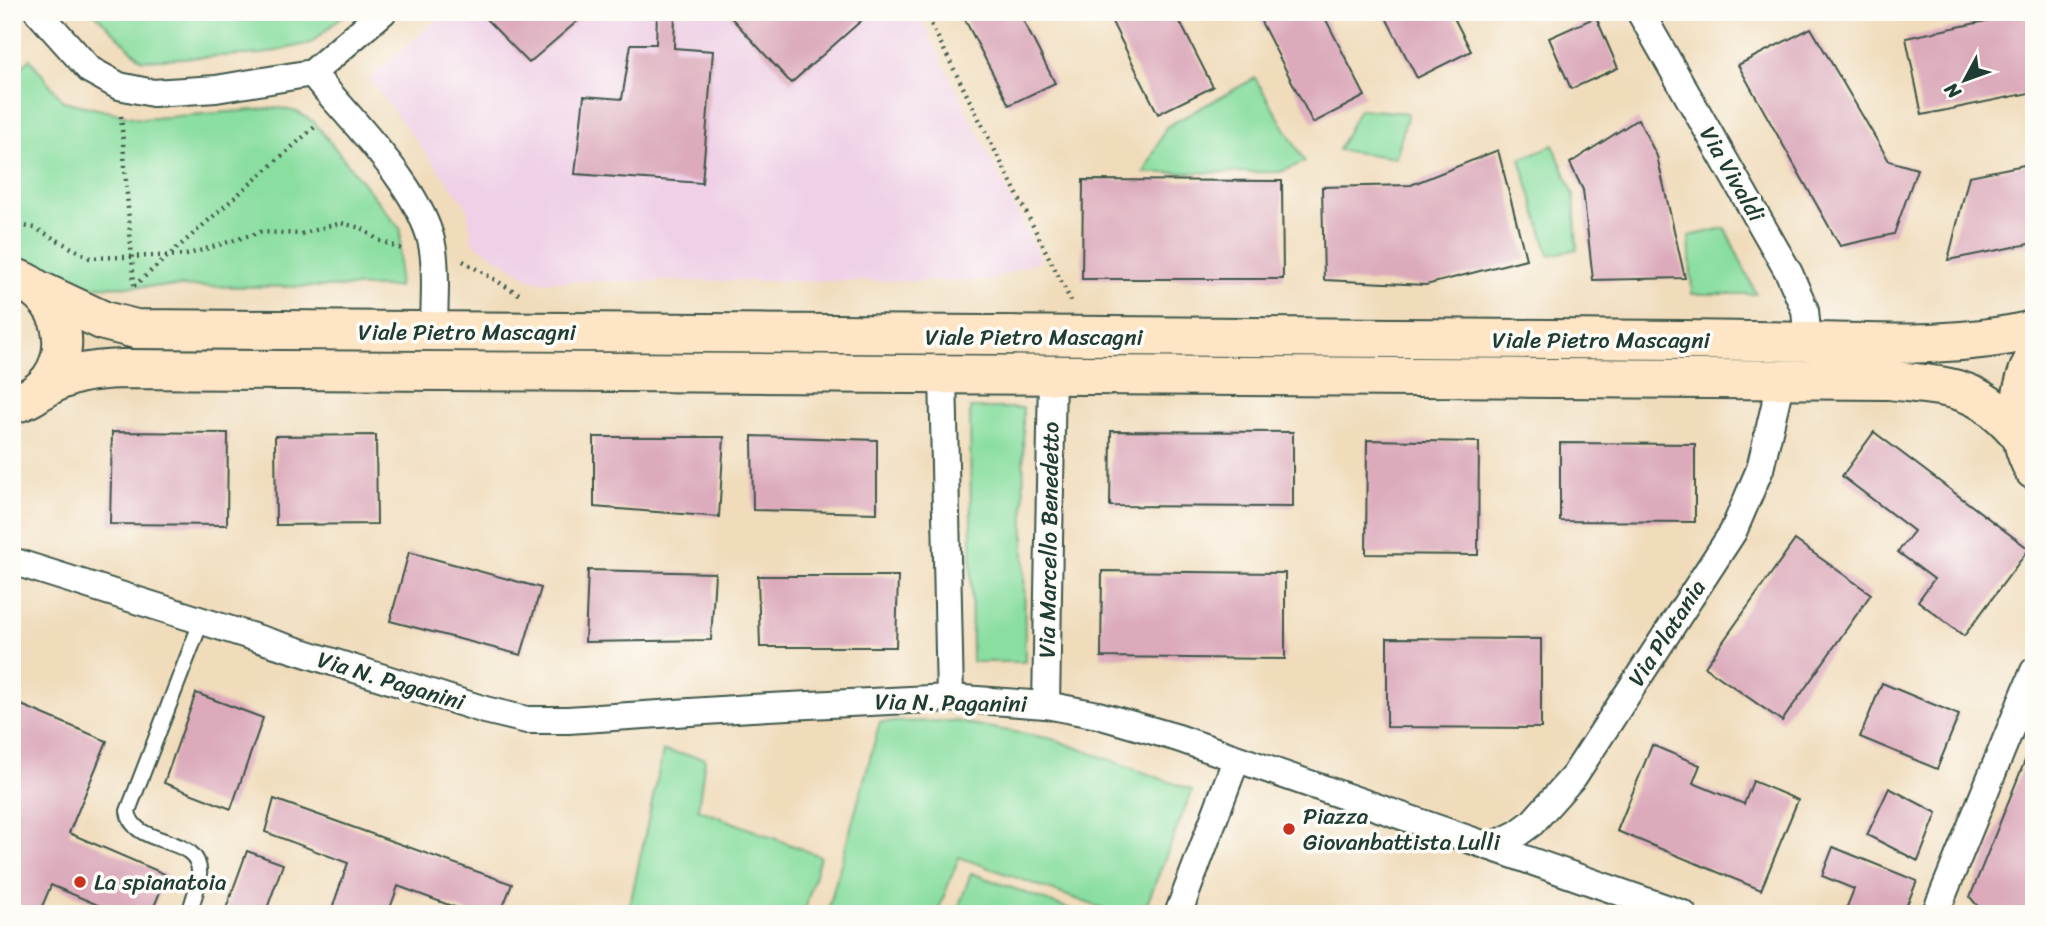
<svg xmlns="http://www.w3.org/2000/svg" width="2046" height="926" font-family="Sriracha,sans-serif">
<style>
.built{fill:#efd0e6}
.green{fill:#8adea0;stroke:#548e6a;stroke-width:2}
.building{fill:#dcaabb}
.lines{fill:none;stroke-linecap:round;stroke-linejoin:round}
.service-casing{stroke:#3e5548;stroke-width:18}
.minor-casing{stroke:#3e5548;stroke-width:30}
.secondary-casing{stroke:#3e5548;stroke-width:42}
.path{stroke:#3e5548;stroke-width:4.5;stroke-dasharray:2 5;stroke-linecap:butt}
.service{stroke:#fff;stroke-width:14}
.minor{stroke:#fff;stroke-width:26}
.secondary{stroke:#fde5c5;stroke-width:38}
.poi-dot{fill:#c8321e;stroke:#fdfcf7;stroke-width:2.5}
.labels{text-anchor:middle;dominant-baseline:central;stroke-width:7;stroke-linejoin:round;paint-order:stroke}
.street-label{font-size:23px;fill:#1f3d34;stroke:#fdfcf7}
.poi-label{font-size:23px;fill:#1f3d34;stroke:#fdfcf7;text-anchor:start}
</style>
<rect width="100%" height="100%" fill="#fdfcf7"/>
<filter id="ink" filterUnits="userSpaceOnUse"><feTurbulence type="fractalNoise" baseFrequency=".0143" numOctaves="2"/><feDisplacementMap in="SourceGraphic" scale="14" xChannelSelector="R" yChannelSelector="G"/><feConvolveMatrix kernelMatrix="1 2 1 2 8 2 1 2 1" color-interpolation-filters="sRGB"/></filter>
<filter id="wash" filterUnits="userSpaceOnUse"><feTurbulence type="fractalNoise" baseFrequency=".00686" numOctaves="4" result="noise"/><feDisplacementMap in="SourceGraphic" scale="28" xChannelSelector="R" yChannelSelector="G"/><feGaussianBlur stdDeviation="1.57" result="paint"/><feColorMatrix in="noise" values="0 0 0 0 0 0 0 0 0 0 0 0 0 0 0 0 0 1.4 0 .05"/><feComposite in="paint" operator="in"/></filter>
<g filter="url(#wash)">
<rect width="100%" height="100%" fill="#f0dcbb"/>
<polygon class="built" points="445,12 918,12 1041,260 988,281 533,281 472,242 467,207 369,79"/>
<g class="green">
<polygon points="93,12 347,12 311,43 263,54 142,60"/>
<polygon points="30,59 63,101 141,119 279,108 297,112 314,122 401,230 398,287 12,286 12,76"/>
<polygon points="1255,78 1305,162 1280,172 1144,173 1166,127"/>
<polygon points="1359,109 1408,113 1396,158 1338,150"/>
<polygon points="1553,145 1574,195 1577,249 1549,255 1520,159"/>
<polygon points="1725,228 1756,294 1692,294 1689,236"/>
<polygon points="970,408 1023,408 1025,662 972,662"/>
<polygon points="954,721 1053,739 1192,790 1143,914 1118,914 959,857 937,914 827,914 880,722"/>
<polygon points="663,751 705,758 698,809 820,856 804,914 628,914"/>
<polygon points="971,873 1083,914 956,914"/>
</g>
<g id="blocks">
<g class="building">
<polygon points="487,12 588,12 529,63 483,16"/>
<polygon points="657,12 675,12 674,48 713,51 702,183 575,174 584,96 622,99 631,44 656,44"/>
<polygon points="726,12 871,12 791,83"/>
<polygon points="961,12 1019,12 1055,83 1009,105"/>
<polygon points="1107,12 1175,12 1213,87 1158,114"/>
<polygon points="1256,12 1322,12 1365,96 1313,123"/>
<polygon points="1383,12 1451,12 1471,51 1417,78"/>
<polygon points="2028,12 2034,12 2034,92 1922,115 1906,38"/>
<polygon points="1596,17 1618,68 1571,89 1549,38"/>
<polygon points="1811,28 1889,161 1917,169 1894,234 1840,246 1738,65"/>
<polygon points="1638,119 1657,156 1685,278 1593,280 1583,190 1570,163"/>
<polygon points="1498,150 1526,259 1426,285 1324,280 1322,187 1411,185"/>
<polygon points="2034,163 2034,243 1948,260 1969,176"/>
<polygon points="1083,180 1282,181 1283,279 1082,279"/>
<polygon points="1111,431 1293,432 1293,507 1110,506"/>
<polygon points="112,432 228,433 227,525 110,524"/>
<polygon points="1874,432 2029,549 1964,636 1918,601 1934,579 1898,552 1914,531 1842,476"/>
<polygon points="376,435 377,524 276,525 275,436"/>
<polygon points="752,436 877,440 877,513 753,510"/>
<polygon points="594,437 724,437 719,517 594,507"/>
<polygon points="1367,440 1479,442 1478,555 1366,554"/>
<polygon points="1560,443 1695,444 1695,522 1560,521"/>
<polygon points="1795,540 1871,594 1782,721 1705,667"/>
<polygon points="409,552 541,588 521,655 390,621"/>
<polygon points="588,570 715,573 711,640 585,642"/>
<polygon points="1102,571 1285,573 1285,659 1101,657"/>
<polygon points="758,576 898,576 896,647 760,647"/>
<polygon points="1387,638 1541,639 1541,728 1387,727"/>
<polygon points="1882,683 1959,715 1937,769 1860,737"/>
<polygon points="196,693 263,718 231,809 164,783"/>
<polygon points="12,701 107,741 69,833 167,875 151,914 119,914 51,885 39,914 12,904"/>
<polygon points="2034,738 2034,914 1984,914 1970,897"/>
<polygon points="1652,745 1700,765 1693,783 1744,804 1753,781 1798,800 1761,890 1617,831"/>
<polygon points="1889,788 1937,813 1918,861 1867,835"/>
<polygon points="274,799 512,884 500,914 473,914 398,886 388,914 330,914 348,863 265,832"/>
<polygon points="1833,847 1917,881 1903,914 1844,914 1854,889 1822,876"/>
<polygon points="247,851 283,864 265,914 224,914"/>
</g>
</g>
</g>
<g filter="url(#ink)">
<use href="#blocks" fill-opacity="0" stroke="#3e5548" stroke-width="2"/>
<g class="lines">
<g class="service-casing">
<path id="service" d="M189 914C192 902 198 889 199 876 203 832 133 850 128 811L201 622"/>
</g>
<g class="minor-casing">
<g id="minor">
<polyline points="38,12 90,70 119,86 153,93 216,89 312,73 383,12"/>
<polyline points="1640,12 1789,273 1805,310 1808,342"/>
<path d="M312 73C349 119 425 191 433 250 437 276 434 304 434 331"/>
<polyline points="943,373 950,698"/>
<polyline points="12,561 485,710 527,720 568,720 751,708 950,698 1046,705 1098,715 1178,738 1683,914"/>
<polyline points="1046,705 1052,375"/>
<polyline points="1491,847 1517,834 1532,823 1574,776 1733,532 1760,469 1781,380"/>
<polyline points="1178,914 1236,760"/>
<polyline points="1935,914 2034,671"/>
</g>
</g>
<g class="secondary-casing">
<g id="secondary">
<path d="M12 277C78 297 80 387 12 404"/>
<path d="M40 291 104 321 136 329 1681 340C1726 341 1771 341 1815 342 1889 344 1961 347 2034 330"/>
<path d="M2034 359C2016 395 2015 435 2034 470"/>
<path d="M42 390C67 373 92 370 122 369L1888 380C1950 387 1979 385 2021 436"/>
</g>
</g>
<g class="path">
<polyline points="925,12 1071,301"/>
<polyline points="121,116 134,285"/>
<polyline points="12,224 35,228 90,258 186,255 261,232 301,234 341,223 361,228 378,240 402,249"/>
<polyline points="463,261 519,294"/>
<polyline points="134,286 317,125"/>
</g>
<use href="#service" class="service"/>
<use href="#minor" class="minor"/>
<use href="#secondary" class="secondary"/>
</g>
</g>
<g class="poi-dot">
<circle cx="1289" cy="829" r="7"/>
<circle cx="80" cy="882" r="7"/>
</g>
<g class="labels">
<g class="street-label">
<text transform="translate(1732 174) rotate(60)">Via Vivaldi</text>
<text x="467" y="332">Viale Pietro Mascagni</text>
<text x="1034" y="337">Viale Pietro Mascagni</text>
<text x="1601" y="340">Viale Pietro Mascagni</text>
<text transform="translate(1049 540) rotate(-89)">Via Marcello Benedetto</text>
<text transform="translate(1667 633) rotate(-57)">Via Platania</text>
<text transform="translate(391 681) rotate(17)">Via N. Paganini</text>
<text transform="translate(951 703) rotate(1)">Via N. Paganini</text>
</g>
<g class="poi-label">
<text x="1303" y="816">Piazza<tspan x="1303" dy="26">Giovanbattista Lulli</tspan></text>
<text x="94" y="882">La spianatoia</text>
</g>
</g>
<rect width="2046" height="926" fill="none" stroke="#fdfcf7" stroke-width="42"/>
<g transform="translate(1965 80) rotate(229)" stroke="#fdfcf7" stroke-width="5" paint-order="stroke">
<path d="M0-5L12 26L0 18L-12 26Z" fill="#1f3d34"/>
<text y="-10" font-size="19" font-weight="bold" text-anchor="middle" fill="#1f3d34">N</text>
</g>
</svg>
